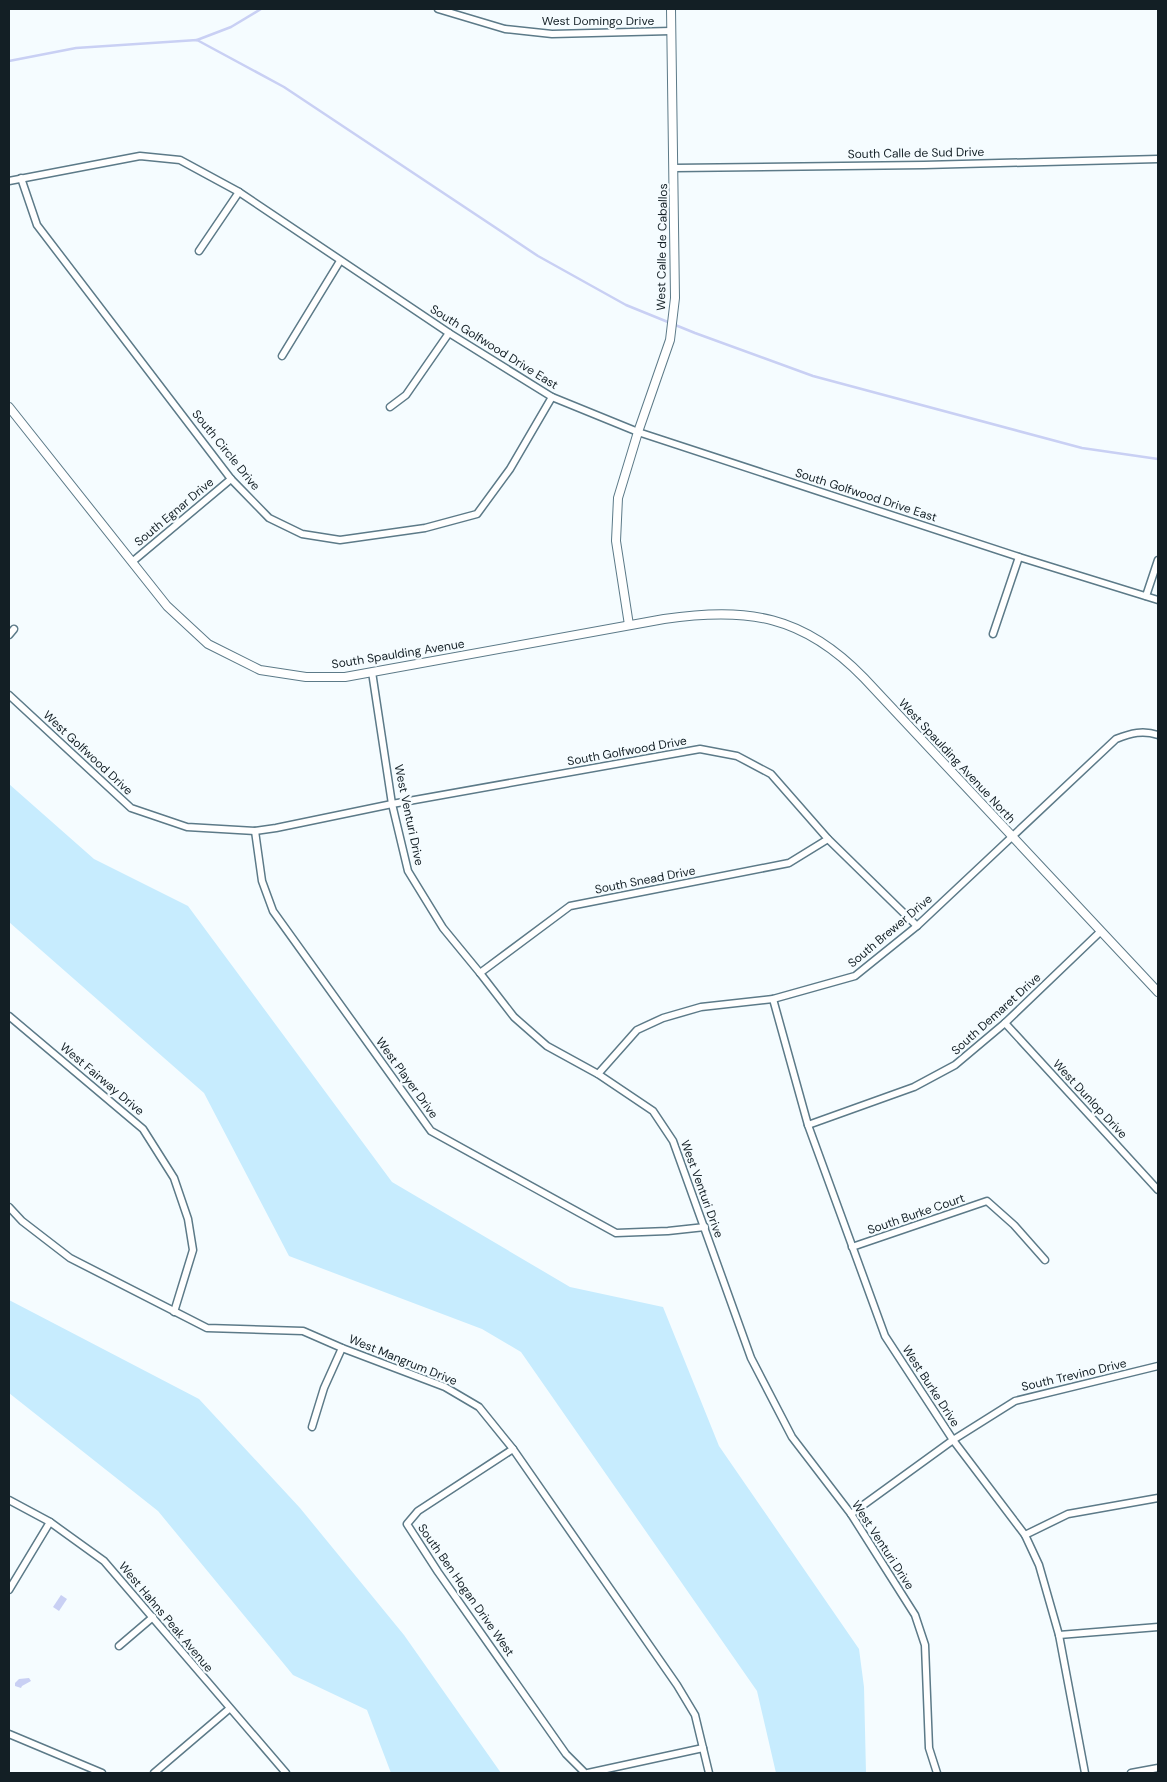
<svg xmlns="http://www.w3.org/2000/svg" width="1167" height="1782" font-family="'DM Sans',sans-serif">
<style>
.green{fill:#c7ecfe}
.water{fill:#c9d0f4}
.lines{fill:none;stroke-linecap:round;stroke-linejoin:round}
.stream{stroke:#c9d0f4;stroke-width:2.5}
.minor-casing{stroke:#5c7a88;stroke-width:9}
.tertiary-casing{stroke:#5c7a88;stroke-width:10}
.minor{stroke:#fff;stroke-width:6}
.tertiary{stroke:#fff;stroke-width:8}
.labels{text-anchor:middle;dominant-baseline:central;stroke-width:4.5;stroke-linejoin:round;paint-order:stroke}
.street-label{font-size:12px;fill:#131f25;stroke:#f5fcff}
</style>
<rect width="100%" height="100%" fill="#f5fcff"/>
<g class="green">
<polygon points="9,784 94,859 188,906 392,1182 570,1287 663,1307 719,1446 859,1649 864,1687 866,1773 776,1773 757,1691 521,1352 482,1329 289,1256 204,1093 9,922"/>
<polygon points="9,1300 199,1399 300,1508 404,1635 501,1773 391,1773 367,1710 293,1675 158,1511 9,1393"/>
</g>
<g class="water">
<polygon points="61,1595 67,1599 59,1611 53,1607"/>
<polygon points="29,1678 31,1681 22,1686 21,1688 15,1686 15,1683 19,1679"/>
</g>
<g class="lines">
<g class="stream">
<polyline points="197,40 231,27 261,9"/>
<polyline points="9,61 76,48 197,40 284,87 538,256 626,305 695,333 813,376 1082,448 1158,459"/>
</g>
<g class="minor-casing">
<g id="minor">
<polyline points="438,9 505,29 552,34 671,31"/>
<polyline points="674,168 924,165 1158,159"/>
<polyline points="21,178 37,225 231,479 269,518 302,534 340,540 425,528 477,514 510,469 552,397"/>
<polyline points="9,181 140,156 180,160 239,192 449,333 552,397 638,432 1019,557 1158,600"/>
<polyline points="199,251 239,192"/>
<polyline points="282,356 340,261"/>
<polyline points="390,407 406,395 449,333"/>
<polyline points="132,562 231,479"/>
<polyline points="1146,596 1158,560"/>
<polyline points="993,634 1019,557"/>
<polyline points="9,635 14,629"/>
<polyline points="372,672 392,804 408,871 443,928 480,973 514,1017 547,1046 598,1074 653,1111 673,1141 751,1358 792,1437 851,1514 915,1615 925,1645 929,1748 937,1773"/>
<polyline points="9,695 131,808 187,827 255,831 276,828 392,804 700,749 737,756 771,774 828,839 917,926"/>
<polyline points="255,831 262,881 273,911 431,1131 616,1233 668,1231 705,1227"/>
<polyline points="480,973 570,906 789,863 828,839"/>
<polyline points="773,999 808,1125 885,1336 953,1440 1025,1535 1039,1565 1059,1635 1085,1773"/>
<polyline points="9,1016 143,1129 174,1178 188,1219 193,1250 174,1312"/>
<polyline points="1005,1023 1158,1190"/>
<path d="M598 1074 637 1030 663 1018 701 1007 773 999 855 976 917 926 1116 739C1131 733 1143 730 1158 735"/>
<polyline points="808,1125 914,1087 955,1065 1005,1023 1101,931"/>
<polyline points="9,1207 22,1221 70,1258 207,1328 303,1331 342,1348 445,1387 479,1407 513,1449 677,1685 695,1715 709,1773"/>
<polyline points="852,1247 987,1201 1014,1225 1045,1260"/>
<polyline points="312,1427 324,1388 342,1348"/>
<polyline points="513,1449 418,1511 407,1524 438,1572 566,1754 585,1773"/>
<polyline points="9,1500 50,1522 104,1561 286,1773"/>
<polyline points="851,1514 953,1440 1015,1401 1158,1366"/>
<polyline points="1025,1535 1068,1514 1158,1498"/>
<polyline points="9,1590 50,1522"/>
<polyline points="1059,1635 1158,1627"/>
<polyline points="119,1646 153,1617"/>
<polyline points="9,1734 102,1773"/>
<polyline points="154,1773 229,1709"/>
<polyline points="588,1773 703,1748"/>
<polyline points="1131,1773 1158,1768"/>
</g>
</g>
<g class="tertiary-casing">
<g id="tertiary">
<path d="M9 407 167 606 208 644 260 670 306 677H345L664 619C748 607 803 615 864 678L1158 992"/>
<polyline points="629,625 616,541 618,498 638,432 670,340 675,298 671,9"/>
</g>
</g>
<use href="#minor" class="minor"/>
<use href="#tertiary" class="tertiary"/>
</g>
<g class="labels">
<g class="street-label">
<text x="598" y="21">West Domingo Drive</text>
<text transform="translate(916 153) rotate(-1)">South Calle de Sud Drive</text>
<text transform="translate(662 247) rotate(-89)">West Calle de Caballos</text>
<text transform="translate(494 347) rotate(32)">South Golfwood Drive East</text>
<text transform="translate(226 450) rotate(51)">South Circle Drive</text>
<text transform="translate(866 495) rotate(18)">South Golfwood Drive East</text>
<text transform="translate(174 512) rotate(-40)">South Egnar Drive</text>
<text transform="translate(398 654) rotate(-9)">South Spaulding Avenue</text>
<text transform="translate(627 751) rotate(-10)">South Golfwood Drive</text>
<text transform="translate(88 753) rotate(43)">West Golfwood Drive</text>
<text transform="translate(957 761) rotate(47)">West Spaulding Avenue North</text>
<text transform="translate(409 815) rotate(78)">West Venturi Drive</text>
<text transform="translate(645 880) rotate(-11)">South Snead Drive</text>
<text transform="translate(890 931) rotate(-40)">South Brewer Drive</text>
<text transform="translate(996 1014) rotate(-42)">South Demaret Drive</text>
<text transform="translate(407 1078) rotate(54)">West Player Drive</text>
<text transform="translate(102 1079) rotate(40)">West Fairway Drive</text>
<text transform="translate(1090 1099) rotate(47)">West Dunlop Drive</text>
<text transform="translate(702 1189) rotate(70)">West Venturi Drive</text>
<text transform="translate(916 1214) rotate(-19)">South Burke Court</text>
<text transform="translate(403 1360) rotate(22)">West Mangrum Drive</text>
<text transform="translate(1074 1375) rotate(-13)">South Trevino Drive</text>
<text transform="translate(931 1386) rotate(57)">West Burke Drive</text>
<text transform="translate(883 1545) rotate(57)">West Venturi Drive</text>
<text transform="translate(466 1590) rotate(55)">South Ben Hogan Drive West</text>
<text transform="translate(166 1617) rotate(50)">West Hahns Peak Avenue</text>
</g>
</g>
<rect width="1167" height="1782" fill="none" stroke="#131f25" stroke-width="20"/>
</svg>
